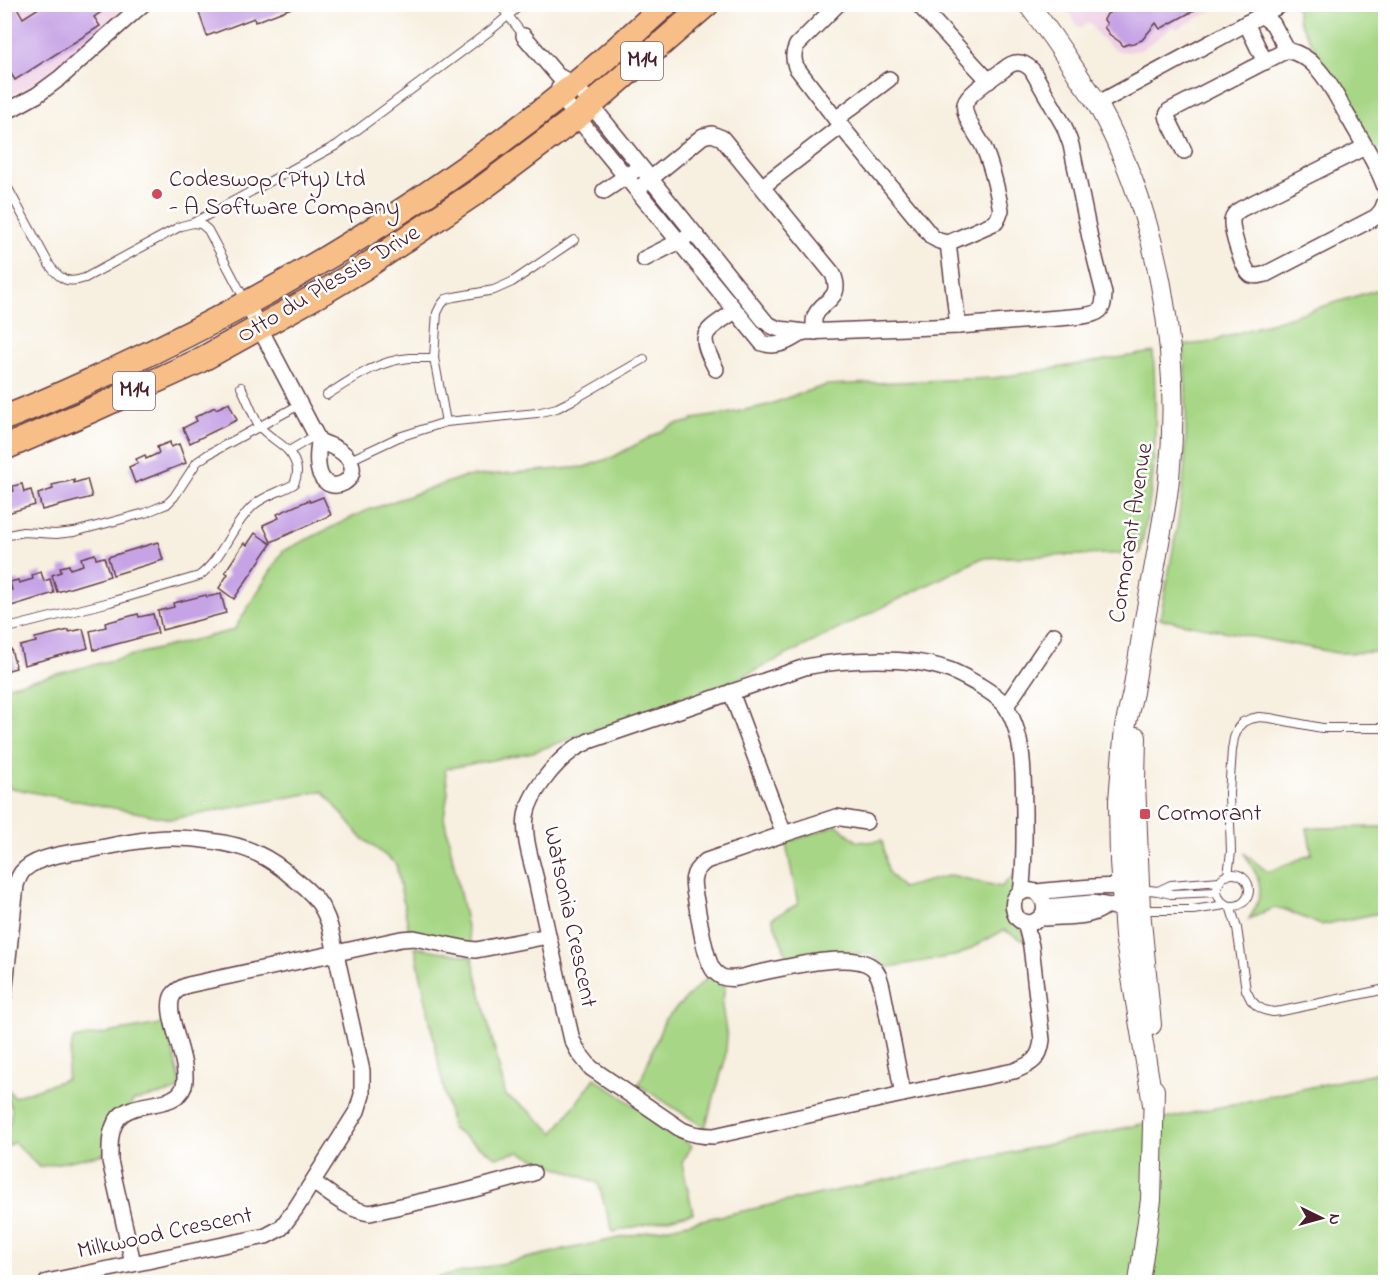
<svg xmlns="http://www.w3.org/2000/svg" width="1390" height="1287" font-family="'Indie Flower',sans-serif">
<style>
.built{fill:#efd0e5}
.green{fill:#a7d786;stroke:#787b58;stroke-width:1.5}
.building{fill:#c6a3e5}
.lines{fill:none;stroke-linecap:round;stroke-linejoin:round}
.service-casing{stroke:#643e46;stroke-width:10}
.minor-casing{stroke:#643e46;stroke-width:18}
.tertiary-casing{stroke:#643e46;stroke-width:22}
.primary-casing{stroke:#643e46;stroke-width:27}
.service{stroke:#fff;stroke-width:8}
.minor{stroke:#fff;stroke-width:15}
.tertiary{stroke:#fff;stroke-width:20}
.primary{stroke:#f7be87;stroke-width:24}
.poi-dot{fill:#d1495b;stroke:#fff;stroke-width:2}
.labels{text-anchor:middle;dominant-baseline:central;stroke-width:5;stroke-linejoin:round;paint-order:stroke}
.shield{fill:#fff;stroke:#80626b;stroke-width:1.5}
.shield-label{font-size:22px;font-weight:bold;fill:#4a1f2b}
.poi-label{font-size:24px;fill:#4a1f2b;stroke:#fff;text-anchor:start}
.street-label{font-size:24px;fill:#4a1f2b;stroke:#fff}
</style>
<rect width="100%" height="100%" fill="#fff"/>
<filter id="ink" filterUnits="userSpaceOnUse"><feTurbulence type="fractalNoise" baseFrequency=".0167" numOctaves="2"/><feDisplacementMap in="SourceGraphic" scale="12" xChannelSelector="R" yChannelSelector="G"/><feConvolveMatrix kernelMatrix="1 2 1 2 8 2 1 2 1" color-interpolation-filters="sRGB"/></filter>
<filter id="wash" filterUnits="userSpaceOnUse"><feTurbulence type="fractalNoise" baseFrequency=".008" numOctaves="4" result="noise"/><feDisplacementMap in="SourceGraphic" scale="24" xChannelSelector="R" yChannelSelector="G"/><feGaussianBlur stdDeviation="1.35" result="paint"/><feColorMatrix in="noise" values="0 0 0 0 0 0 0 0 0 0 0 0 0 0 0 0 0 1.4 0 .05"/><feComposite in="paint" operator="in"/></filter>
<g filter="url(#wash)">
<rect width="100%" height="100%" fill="#f7efdf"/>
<g class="built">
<polygon points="5,5 130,5 49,77 5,98"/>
<polygon points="1064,5 1223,5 1176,29 1174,26 1141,50 1128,52 1119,51 1111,47 1100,37 1090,24 1087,24 1079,28"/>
</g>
<g class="green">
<polygon points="1296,5 1385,5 1385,173 1298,19"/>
<path d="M1385 287V652L1337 653 1160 619C1171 558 1186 495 1186 432 1187 403 1185 374 1184 345L1206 343Z"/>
<path d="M1153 352C1156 396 1157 440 1152 484 1149 507 1145 530 1140 553L982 558 738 679 533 752 445 769 448 793 444 817 471 946 409 932 396 864 361 837 323 791 171 819 5 787 4 687 234 630 283 551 363 512 463 477 584 467 613 457 673 425 693 421 692 419 726 414 768 405 795 395 827 385 994 378Z"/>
<path d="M837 825 857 841 869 842 882 840 888 872 902 888 951 875 1001 887 1023 866 1010 911 1030 944 1004 930 959 955 884 968C881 964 879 960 875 957 855 947 811 957 788 959L772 918 798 904 786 843Z"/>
<path d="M1385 827V912L1321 925 1283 909 1274 908 1249 919C1268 890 1260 880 1244 853L1268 872 1312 854 1307 828Z"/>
<polygon points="415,947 472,957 506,1096 527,1109 554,1133 595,1078 692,1146 682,1163 693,1213 613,1232 598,1183 519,1152 496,1157 452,1129"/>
<polygon points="710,975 725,986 722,1006 727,1038 725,1060 705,1128 639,1085 665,1019"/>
<polygon points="166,1023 181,1085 176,1091 133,1101 104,1154 39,1167 14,1142 5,1148 5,1130 10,1124 12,1109 5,1094 4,1084 14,1097 66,1079 73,1039"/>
<polygon points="1385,1071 1385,1282 417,1282"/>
</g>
<g id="blocks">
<g class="building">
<polygon points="4,4 15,4 23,18 45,4 101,4 104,10 94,17 100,26 15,80 4,63"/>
<polygon points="196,4 293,4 294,7 255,22 254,18 207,36"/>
<polygon points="1121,4 1156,4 1159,8 1163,6 1162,4 1206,4 1160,29 1156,23 1142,40 1134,43 1128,44 1123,46 1120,42 1110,35 1104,27 1107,24 1104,20 1107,14 1112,11 1114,12 1121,7 1120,6"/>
<polygon points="229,403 237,420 190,443 183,428 197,421 195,417 215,407 216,409"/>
<polygon points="170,442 171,447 179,444 186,463 135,483 129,467 138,463 136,459 145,455 146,459 159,453 157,447"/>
<polygon points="87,479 92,497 42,510 38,494 53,489 52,485 74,480 74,483"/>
<polygon points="22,484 24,492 31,490 35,505 4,514 4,494 14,491 13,486"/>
<polygon points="323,497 331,515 271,542 263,525 279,518 277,514 309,500 310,502"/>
<polygon points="255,533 271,544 234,599 219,588 228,574 225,572 244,543 247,545"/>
<polygon points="158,542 163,560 113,575 108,557"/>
<polygon points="95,554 96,559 104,557 110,576 57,592 52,575 61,572 60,567 69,565 70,569 83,565 81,558"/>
<polygon points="41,572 44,581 50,579 54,593 8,607 4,592 12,590 10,582 18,580 19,583 33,579 32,575"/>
<polygon points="221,594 226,613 162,630 158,611 174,607 173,603 206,595 207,597"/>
<polygon points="138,614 139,617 153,614 158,633 94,650 90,631 106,627 105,623"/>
<polygon points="83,629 88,648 24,665 20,646 36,642 35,638 69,630 69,632"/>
<polygon points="11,649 16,668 5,671 5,651"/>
</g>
</g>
</g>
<g filter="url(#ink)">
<use href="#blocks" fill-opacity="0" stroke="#643e46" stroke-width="1.5"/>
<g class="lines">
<g class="service-casing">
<g id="service">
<polyline points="499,4 524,36"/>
<path d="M4 181 50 266C61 280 68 284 85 278L181 226 193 223 201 224 208 230 245 300"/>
<polyline points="193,223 337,145 491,30 522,4"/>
<path d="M327 395C352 379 379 360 410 358 418 358 426 358 434 358"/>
<polyline points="446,422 434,358 436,326 437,313 441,305 446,299 454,297 494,290 512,282 574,240"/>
<polyline points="289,451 316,435"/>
<polyline points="350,460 399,437 446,422 537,413 557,408 573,400 644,359"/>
<polyline points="4,536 23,532 56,534 74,532 145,513 157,508 167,504 174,497 197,462 207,455 299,405"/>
<path d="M4 629 110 602 199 576C223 558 231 526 253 506 264 495 281 492 294 484 297 478 298 472 296 465 290 445 272 441 260 427 253 417 247 398 241 387"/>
<circle cx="1233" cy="890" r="16"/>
<polyline points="1228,875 1231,852 1229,793 1232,750 1234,738 1238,728 1243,722 1250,719 1259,717 1270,718 1322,728 1386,728"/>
<polyline points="1140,889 1158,891 1171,894 1217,892"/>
<polyline points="1158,891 1171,885 1220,881"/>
<polyline points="1230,906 1237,928 1246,990 1251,1000 1257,1006 1264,1010 1273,1012 1282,1011 1386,989"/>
<polyline points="1141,910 1193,910 1225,905"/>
</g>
</g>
<g class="minor-casing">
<g id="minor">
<path d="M838 4 797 45C793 53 793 58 796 67L841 126 932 237 939 241 948 243 958 326"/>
<polyline points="918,4 989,81"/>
<polyline points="1261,15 1273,24 1287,50"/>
<polyline points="1246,23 1265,62"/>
<path d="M524 36 558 76 575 85 764 320C777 333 787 328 803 332L958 326 1083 316C1099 313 1104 312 1104 294L1090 238 1071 145 1064 126 1032 70C1022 60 1013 61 1003 70 994 77 968 93 965 104 962 116 978 136 983 146 992 166 997 189 1001 210L999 216 996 222 948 243"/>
<path d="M559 88 560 96 581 122 762 343C777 349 791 340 803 332"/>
<polyline points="1097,104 1282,4"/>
<polyline points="4,113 37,95 60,78 143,4"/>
<polyline points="836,119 889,79"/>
<path d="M1365 147 1241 209C1237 212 1233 214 1232 220 1231 230 1243 271 1251 275 1256 277 1261 275 1266 274L1376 217 1382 210 1386 200"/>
<path d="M1184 151 1168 119 1167 115 1169 111 1287 50C1298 53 1307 57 1315 66 1330 81 1339 102 1350 120 1362 142 1378 165 1386 190"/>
<path d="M643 185 703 136 712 134 722 138 833 274C844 300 822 299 815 316 813 321 814 326 815 332"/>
<polyline points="763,186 841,126"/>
<polyline points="604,191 634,171"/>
<polyline points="644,259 678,242 686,237"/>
<path d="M247 304 319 441C318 451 316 464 320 474 330 498 364 479 348 458 341 449 329 445 319 441"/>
<path d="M716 369C696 331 704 333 735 311"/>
<path d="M731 692 784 834 706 861C690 873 692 882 696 901 699 917 705 962 715 972 717 974 720 976 722 977 732 981 745 976 754 974 780 969 850 950 872 967 878 972 880 979 882 987L903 1094"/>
<polyline points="1006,706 1054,635"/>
<polyline points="784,834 836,817 866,822"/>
<path d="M1036 892C1045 899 1049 913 1037 920 1011 937 1001 881 1036 892 1068 889 1101 884 1133 888"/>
<path d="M1021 893C1025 865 1024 839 1024 811 1023 776 1025 739 1007 708 1001 698 988 691 979 685 968 679 957 672 946 669 907 656 845 659 805 667L589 741C584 744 578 746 573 750 555 763 529 794 526 816 523 838 532 862 537 884 548 936 560 988 572 1040L579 1053 591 1068 682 1130C693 1135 702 1136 714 1136L903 1094 1014 1071C1032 1064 1040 1059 1042 1040L1031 946 1025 922"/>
<polyline points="1045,907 1092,903 1134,910"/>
<path d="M1045 918C1063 916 1088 919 1103 908"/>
<path d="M4 995 16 885C18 879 20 873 25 869 40 855 76 852 95 849 115 845 134 841 154 839 182 836 233 841 258 854 271 860 282 868 292 877 312 893 323 903 330 927L362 1071V1095L357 1111 296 1208 281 1228 266 1236 47 1282"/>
<path d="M313 1182C331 1194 348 1210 370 1213L467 1191 533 1173"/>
<path d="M133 1263 110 1161C110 1147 109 1132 117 1120 130 1098 176 1111 184 1086 191 1061 162 1013 173 995 177 989 182 987 188 985L401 939 414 938 468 949 476 950 548 936"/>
</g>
</g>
<g class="tertiary-casing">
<g id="tertiary">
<path d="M1028 4C1046 27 1062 50 1078 75 1084 85 1092 94 1098 105 1159 216 1182 353 1169 478 1167 503 1161 529 1157 554 1148 600 1140 646 1133 692L1125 727 1122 762 1119 801 1120 861 1125 936 1153 1104"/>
<polyline points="1136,737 1135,781 1140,910 1151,1025"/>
<polyline points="1139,1282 1151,1200 1154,1090"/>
</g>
</g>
<g class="primary-casing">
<g id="primary">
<path d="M4 418C41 404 77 387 112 371 276 295 434 199 574 85 605 60 635 32 666 4"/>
<polyline points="4,448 94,409 197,362 327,290 362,269 481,189 577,117 707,4"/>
</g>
</g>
<use href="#service" class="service"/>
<use href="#minor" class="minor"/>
<use href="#tertiary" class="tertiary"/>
<use href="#primary" class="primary"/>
</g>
</g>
<g class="poi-dot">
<circle cx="157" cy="194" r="6"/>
<rect x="1139" y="808" width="12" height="12" rx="3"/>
</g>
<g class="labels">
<g class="shield">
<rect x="621" y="42" width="42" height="38" rx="4.5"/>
<rect x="113" y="372" width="42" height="38" rx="4.5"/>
</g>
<g class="shield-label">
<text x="642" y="61">M14</text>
<text x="134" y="391">M14</text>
</g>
<g class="poi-label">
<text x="169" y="180">Codeswop (Pty) Ltd<tspan x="169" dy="28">- A Software Company</tspan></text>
<text x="1157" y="814">Cormorant</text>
</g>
<g class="street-label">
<text transform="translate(329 285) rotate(-31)">Otto du Plessis Drive</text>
<text transform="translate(1132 533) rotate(-81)">Cormorant Avenue</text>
<text transform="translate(569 917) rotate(78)">Watsonia Crescent</text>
<text transform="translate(165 1234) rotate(-12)">Milkwood Crescent</text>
</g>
</g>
<rect width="1390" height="1287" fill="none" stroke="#fff" stroke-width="24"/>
<g transform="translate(1321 1218) rotate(95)" stroke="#ffffff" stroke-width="4.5" paint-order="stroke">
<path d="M0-4.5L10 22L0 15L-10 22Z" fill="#4a1f2b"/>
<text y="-9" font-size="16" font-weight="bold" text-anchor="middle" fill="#4a1f2b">N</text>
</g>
</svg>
